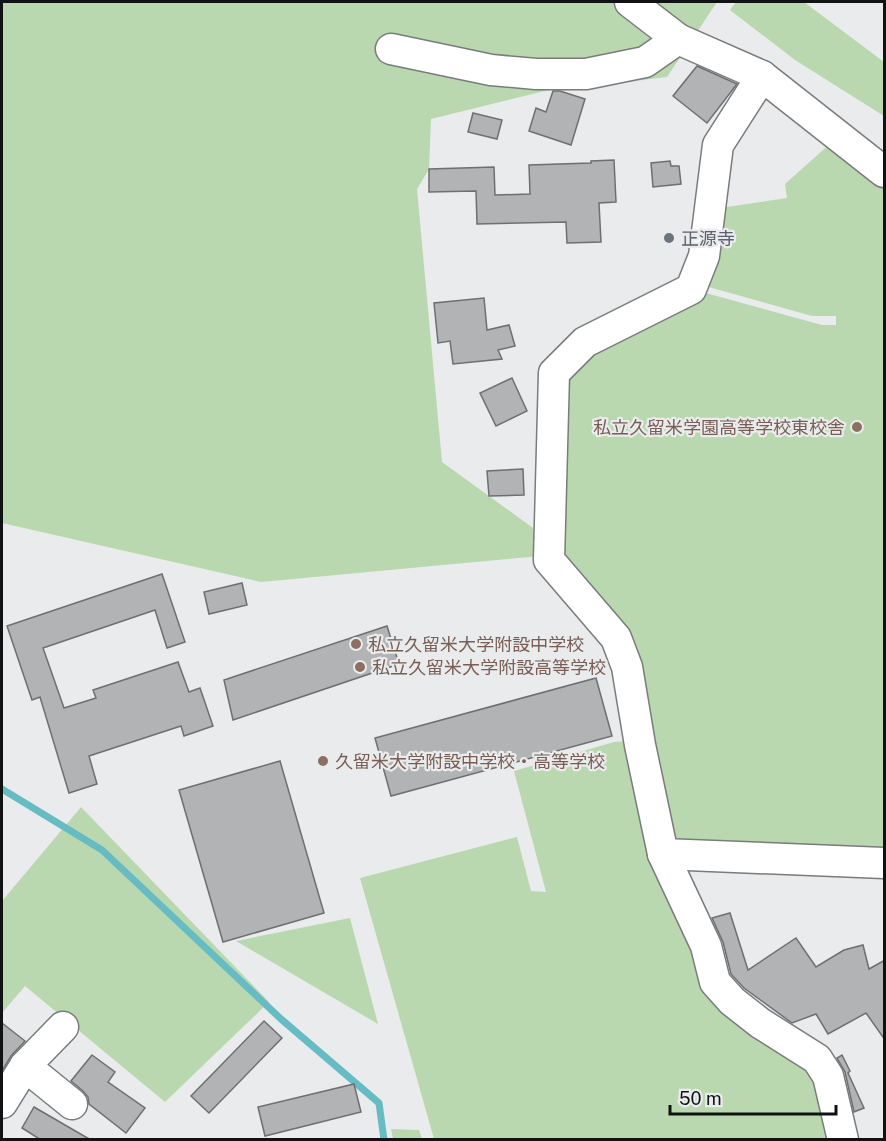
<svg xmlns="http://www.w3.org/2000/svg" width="886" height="1141" font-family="'Public Sans','Noto Sans JP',sans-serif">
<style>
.green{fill:#bad8af}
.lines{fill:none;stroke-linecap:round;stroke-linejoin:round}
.stream{stroke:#67bcc4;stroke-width:7}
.building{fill:#b1b3b4;stroke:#6d6f70;stroke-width:1.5}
.minor-casing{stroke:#797b7c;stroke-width:33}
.minor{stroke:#fff;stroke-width:30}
.worship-dot{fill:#6b7280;stroke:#e9ebec;stroke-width:2}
.education-dot{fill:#8d6e63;stroke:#e9ebec;stroke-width:2}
.labels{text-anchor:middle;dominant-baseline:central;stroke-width:4.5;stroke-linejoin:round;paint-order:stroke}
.worship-label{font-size:18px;fill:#5b616d;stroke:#e9ebec;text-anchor:start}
.education-label{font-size:18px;fill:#785e54;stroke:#e9ebec;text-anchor:start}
</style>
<rect width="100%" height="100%" fill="#e9ebec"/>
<g class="green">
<polygon points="2,2 717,2 667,77 562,90 553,89 431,119 429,169 417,189 442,462 533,528 540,556 261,582 2,523"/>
<polygon points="736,2 804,2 884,62 884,116 795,60 730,10"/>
<polygon points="832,142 884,183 884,849 673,841 628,636 605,601 584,598 549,560 554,373 691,289 822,325 836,325 836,316 812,316 705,286 720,208 787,198 785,184"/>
<polygon points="628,741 702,947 812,1065 837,1139 434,1139 360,878 517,837 531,891 546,892 514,771 614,742"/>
<polygon points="81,807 269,1002 165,1102 25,986 2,1013 2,901"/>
<polygon points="350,918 378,1024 236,941"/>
<polygon points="391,1129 419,1130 422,1139 393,1139"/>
</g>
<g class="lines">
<polyline class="stream" points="2,789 102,850 281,1019 379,1103 384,1140"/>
</g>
<g class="building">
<polygon points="697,66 737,84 707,123 673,96"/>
<polygon points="553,91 560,91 585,99 571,145 529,131 536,108 546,112"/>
<polygon points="473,113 502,120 497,139 468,132"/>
<polygon points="614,160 616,202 599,203 601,242 567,243 566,222 477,224 476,191 429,192 429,169 494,167 495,195 530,194 529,165 591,163 591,161"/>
<polygon points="670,161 671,166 679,166 681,184 653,187 651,163"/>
<polygon points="484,298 487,330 509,325 515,346 498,350 502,359 453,364 450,341 438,343 434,303"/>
<polygon points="512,378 527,411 496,426 480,393"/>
<polygon points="523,469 524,495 489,496 487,471"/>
<polygon points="162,574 185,642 167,648 155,610 43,648 64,708 96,698 93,690 178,662 189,692 200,688 213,726 184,736 181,726 89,756 97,784 69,793 40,697 32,700 7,626"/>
<polygon points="242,583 247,605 209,614 204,592"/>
<polygon points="387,626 399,664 233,720 224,680"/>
<polygon points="596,678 612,736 391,796 375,738"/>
<polygon points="280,761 324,913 223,942 179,790"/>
<polygon points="730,913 748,970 796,938 816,967 844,950 863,945 869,969 885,960 885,1040 866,1013 828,1034 816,1014 792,1023 744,988 731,974 723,942 712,918"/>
<polygon points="264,1021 282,1038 209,1113 191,1096"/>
<polygon points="2,1023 25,1041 11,1056 2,1071"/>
<polygon points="92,1055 115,1072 108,1082 145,1108 126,1133 89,1104 88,1097 83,1091 71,1081"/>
<polygon points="842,1055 850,1071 848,1073 864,1108 854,1112 845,1072 837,1058"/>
<polygon points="354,1084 361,1112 265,1136 258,1107"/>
<polygon points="34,1107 91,1140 41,1140 22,1128"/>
</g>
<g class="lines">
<g class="minor-casing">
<g id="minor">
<polyline points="630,2 678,39 762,76 884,172"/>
<polyline points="391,49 491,70 536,74 586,74 645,62 678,39"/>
<polyline points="762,76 718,145 704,256 691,289 585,342 554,373 549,560 616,638 627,667 640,745 663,854 706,946 715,982 732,1001 760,1023 817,1059 828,1076 843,1140"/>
<polyline points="663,854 884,863"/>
<polyline points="25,1066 72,1104"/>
<polyline points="2,1103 25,1066 63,1027"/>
</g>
</g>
<use href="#minor" class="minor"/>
</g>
<circle class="worship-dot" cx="669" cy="238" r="6"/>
<g class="education-dot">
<circle cx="857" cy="427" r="6"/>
<circle cx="356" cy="644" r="6"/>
<circle cx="360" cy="667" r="6"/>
<circle cx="323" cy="761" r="6"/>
</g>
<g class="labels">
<g class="worship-label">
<text x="681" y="238">正源寺</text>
</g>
<g class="education-label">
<text x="845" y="427" text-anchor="end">私立久留米学園高等学校東校舎</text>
<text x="368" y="644">私立久留米大学附設中学校</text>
<text x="372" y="667">私立久留米大学附設高等学校</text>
<text x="335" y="761">久留米大学附設中学校・高等学校</text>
</g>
</g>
<rect width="886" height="1141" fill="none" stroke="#111213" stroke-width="6"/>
<path d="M670 1105v9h166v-9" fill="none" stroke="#111213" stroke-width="3"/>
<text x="679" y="1105" font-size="18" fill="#111213" stroke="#e9ebec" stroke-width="4.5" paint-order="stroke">50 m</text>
</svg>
